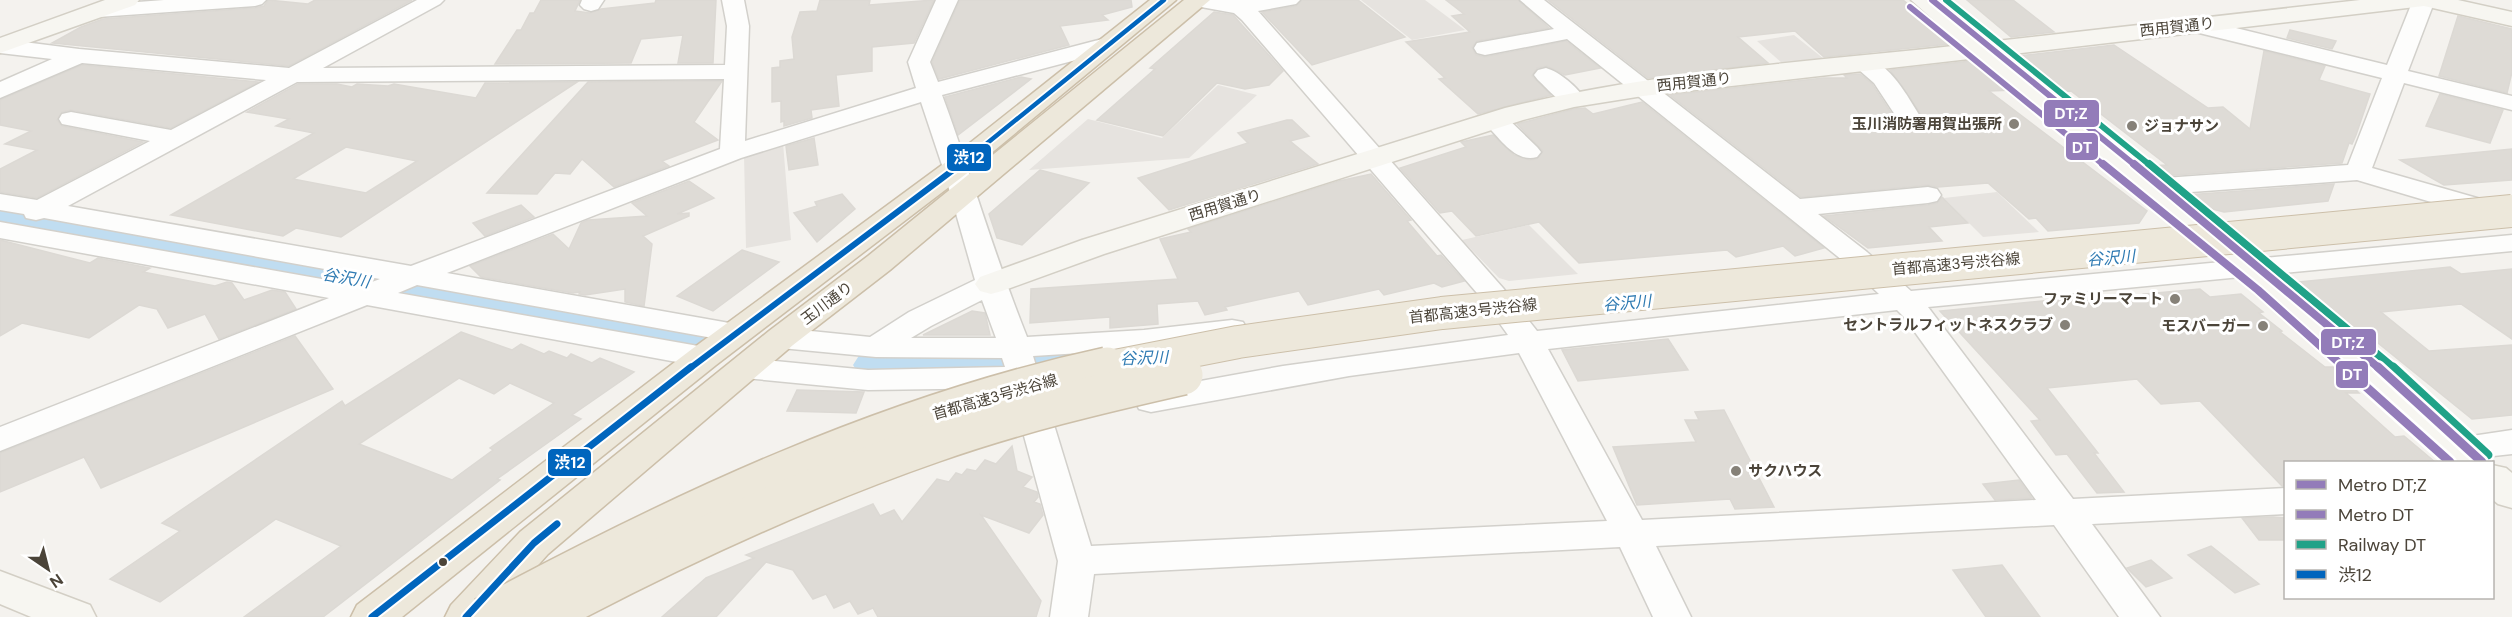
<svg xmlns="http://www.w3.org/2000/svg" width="2512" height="617" font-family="'DM Sans','Noto Sans JP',sans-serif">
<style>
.parking{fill:#e6e3df}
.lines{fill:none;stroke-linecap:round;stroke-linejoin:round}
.river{fill:#c0ddf1;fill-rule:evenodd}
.building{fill:#dedbd6;stroke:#dcd9d4;stroke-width:1.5;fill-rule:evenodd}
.street-casing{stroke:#d2d0cb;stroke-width:3}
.secondary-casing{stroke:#d3cfc5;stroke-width:3}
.highway-casing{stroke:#ccbfa9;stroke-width:3}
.street{fill:#fdfdfc;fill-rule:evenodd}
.secondary{fill:#f7f6f1;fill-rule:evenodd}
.highway{fill:#ede8db;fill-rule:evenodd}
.highway-bridge-far1-casing{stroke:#ccbfa9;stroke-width:34;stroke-linecap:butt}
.highway-bridge-casing{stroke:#ccbfa9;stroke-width:42;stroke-linecap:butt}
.highway-bridge-far1{stroke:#ede8db;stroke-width:32}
.highway-bridge{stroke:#ede8db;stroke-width:39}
.bus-1-far2-casing{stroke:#fff;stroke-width:8}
.bus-1-far1-casing{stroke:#fff;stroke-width:10}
.bus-1-casing{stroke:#fff;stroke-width:11}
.bus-1-far2{stroke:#0065bd;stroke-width:4.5}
.bus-1-far1{stroke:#0065bd;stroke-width:6}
.bus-1{stroke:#0065bd;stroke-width:7}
.rail-1-far2-casing{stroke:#fff;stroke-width:10}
.rail-1-far1-casing{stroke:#fff;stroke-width:12}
.rail-1-casing{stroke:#fff;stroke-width:14}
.rail-1-far2{stroke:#20a288;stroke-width:6}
.rail-1-far1{stroke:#20a288;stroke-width:8}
.rail-1{stroke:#20a288;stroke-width:9}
.metro-1-far2-casing{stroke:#fff;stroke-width:10}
.metro-1-far1-casing{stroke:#fff;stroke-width:12}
.metro-1-casing{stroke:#fff;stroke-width:14}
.metro-2-far2-casing{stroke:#fff;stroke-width:10}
.metro-2-far1-casing{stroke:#fff;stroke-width:12}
.metro-2-casing{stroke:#fff;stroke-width:14}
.metro-1-far2{stroke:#937cb9;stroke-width:6}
.metro-1-far1{stroke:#937cb9;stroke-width:8}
.metro-1{stroke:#937cb9;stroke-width:9}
.metro-2-far2{stroke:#937cb9;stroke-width:6}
.metro-2-far1{stroke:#937cb9;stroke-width:8}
.metro-2{stroke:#937cb9;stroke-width:9}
.poi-dot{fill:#868178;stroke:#fff;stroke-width:2}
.bus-dot{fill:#4b4439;stroke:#fff;stroke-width:2}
.labels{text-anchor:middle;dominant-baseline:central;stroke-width:6;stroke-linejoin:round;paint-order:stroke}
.street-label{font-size:15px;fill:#4b4439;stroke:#fff}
.poi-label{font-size:15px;font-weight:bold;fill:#4b4439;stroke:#fff;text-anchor:end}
.water-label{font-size:16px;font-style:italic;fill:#2e7ab2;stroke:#fff}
.line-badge{stroke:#fff;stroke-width:2}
.badge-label{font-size:16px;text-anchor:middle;font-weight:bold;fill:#fff}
</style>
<rect width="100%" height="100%" fill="#f4f2ee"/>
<g class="parking">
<polygon points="1361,0 1425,0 1465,30 1412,40"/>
<polygon points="1794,35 1824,59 1783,64 1757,41"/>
<polygon points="1218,85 1257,95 1189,158 1029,170 1088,119 1162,138"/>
<polygon points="783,143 791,240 746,248 744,155"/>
<polygon points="1997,192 2039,232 1983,237 1944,198"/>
<polygon points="1529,225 1578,274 1509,281 1499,278 1462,240"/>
</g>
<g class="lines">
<g class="river">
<polygon points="0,203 692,324 709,328 717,339 709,350 692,354 0,229"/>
<path d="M1114 344 1132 349 1139 360 1132 371C1100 380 1049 382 1017 373L1015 370 1012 374 994 379 878 381 860 376 853 365 860 354 878 349 994 347 1012 352 1014 355 1017 351 1035 346Z"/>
</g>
</g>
<g class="building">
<polygon points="268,0 308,4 315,0 412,0 289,66 52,43 81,27 103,19 255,8 264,6"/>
<polygon points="541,0 580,0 575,11 590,13 601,9 655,3 656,0 716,0 713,63 678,63 683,35 641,39 631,63 495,64 517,30 521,30 530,13 534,13"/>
<polygon points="820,0 870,0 869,5 934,0 914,43 872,47 872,71 836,75 839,106 811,110 812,118 784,126 784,121 781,122 781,101 772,102 772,68 780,67 780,61 794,59 792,37 800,12 817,11"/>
<polygon points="960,0 1131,0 1132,7 1102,15 1108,20 1060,26 1069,45 939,79 932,62"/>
<polygon points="1302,0 1358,0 1405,37 1312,65 1262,12 1296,6"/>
<polygon points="1446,0 1518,0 1549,28 1477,41 1472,47 1476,55 1485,57 1566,41 1600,68 1565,75 1547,66 1537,68 1532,76 1551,95 1478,114 1439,79 1445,78 1406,42 1470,32 1452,16 1464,14"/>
<polygon points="1548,0 1903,0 1927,20 1921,20 1950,44 1824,57 1795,31 1738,37 1768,63 1648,78"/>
<polygon points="1967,0 2013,0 2054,32 2011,37"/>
<polygon points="1214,12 1233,15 1283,71 1269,85 1245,89 1217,83 1163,136 1097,120 1155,69 1150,68"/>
<polygon points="2458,16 2512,29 2512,72 2507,93 2439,76"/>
<polygon points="2290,30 2336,41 2332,49 2287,38"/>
<polygon points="2114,45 2208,108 2223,107 2250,129 2264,51 2325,66 2319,80 2370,94 2356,135 2352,144 2349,143 2342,163 2161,176 2148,166 2167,165 2071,91 2056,92 2048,88 2013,59 2018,56"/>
<polygon points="1971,61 1989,75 1992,73 2013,90 1989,91 2147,211 2139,223 2048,231 2036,218 2029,219 1988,183 1938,187 1928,185 1801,197 1670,95 1824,78 1847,78 1844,75 1860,74 1872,84 1899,125 1910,128 1921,125 1924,118 1890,70"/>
<polygon points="82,65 258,82 171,128 71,110 62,112 57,120 62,126 143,142 37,198 0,192 0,169 37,150 5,144 31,131 0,125 0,100"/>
<polygon points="1021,77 1031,79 958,135 945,97"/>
<polygon points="722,81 694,122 718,140 662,161 669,166 614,187 582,159 570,174 555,173 537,194 487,193 588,82"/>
<path d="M577 82 341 237 296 228 283 236 171 215 314 133 276 126 289 119 247 112 298 84H337L352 87 357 84 388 86 394 84 476 98 485 83ZM346 147 417 161 366 193 293 179Z"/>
<polygon points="2440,94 2503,110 2490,143 2426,126"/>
<polygon points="1642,102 1824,248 1795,256 1783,246 1736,257 1727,250 1579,263 1539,222 1476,236 1452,211 1440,213 1400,168 1466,147 1461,142 1493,135 1514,155 1529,160 1537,159 1543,151 1517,124 1574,109 1585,108 1593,114"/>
<polygon points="1287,120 1292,120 1309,136 1290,141 1318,164 1169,210 1138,178 1248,143 1238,133"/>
<polygon points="814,138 818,165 789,170 786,146"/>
<polygon points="2512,149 2512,180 2444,185 2400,160"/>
<polygon points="1040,170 1089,183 1022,245 997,238 989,214"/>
<polygon points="1371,174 1411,220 1407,221 1437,256 1441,255 1464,281 1442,287 1434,283 1384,295 1379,289 1308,305 1299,291 1225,307 1227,310 1205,315 1198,301 1157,304 1158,324 1110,328 1110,317 1030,323 1031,289 1178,279 1160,239 1191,232 1188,229 1339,181"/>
<polygon points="689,181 714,198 677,214 689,213 689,216 643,236 652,244 644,306 625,302 625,289 585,295 579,294 580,292 573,293 481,277 470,266 553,234 569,249 581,223 588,220 647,216 632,203"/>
<polygon points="2334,184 2328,201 2224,212 2197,205 2185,195"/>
<polygon points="842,194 855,209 817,242 794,213 817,206 815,202"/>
<polygon points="1942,197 1968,223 1929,227 1942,241 1868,248 1824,216 1928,205 1937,203"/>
<polygon points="521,205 534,217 485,236 473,223"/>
<polygon points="0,240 90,263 98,258 150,268 143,272 215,286 227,282 232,283 244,300 272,290 285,292 296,309 219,339 205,314 168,328 157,309 139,305 89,338 22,323 0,336"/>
<polygon points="742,250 779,262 713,311 677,296"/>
<polygon points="2450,267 2461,274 2512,269 2512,339 2461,304 2381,312 2429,351 2512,345 2512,415 2472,419 2373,339 2369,339 2298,282"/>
<polygon points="2200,289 2210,297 2241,294 2263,312 2259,313 2282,331 2280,332 2325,367 2333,367 2359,393 2346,393 2395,437 2404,436 2435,462 2286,462 2286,486 2282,486 2200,401 2161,404 2137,379 2047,388 2098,453 2094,453 2124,492 2097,493 2067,454 2056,455 2031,421 2040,420 1940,311 2083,297 2089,303 2148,297 2144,294"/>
<polygon points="972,311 985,313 990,335 923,335"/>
<path d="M461 332 512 350 521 344 544 354 549 351 567 358 571 354 592 363 600 358 634 372 572 415 581 419 497 479 500 480 323 617H244L341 546 276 519 160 602 110 579 180 531 162 523 342 401 345 406ZM459 378 494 394 510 383 554 403 490 448 493 450 452 480 359 444Z"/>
<polygon points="295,336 333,389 101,488 84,457 0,492 0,453"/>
<polygon points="1668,339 1688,370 1578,381 1562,350"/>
<polygon points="797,390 864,392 856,413 787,411"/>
<polygon points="1724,410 1774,507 1735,509 1730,499 1637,505 1613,447 1696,442 1685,420 1699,420 1695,412"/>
<polygon points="1012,446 1017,471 1032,477 1023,487 1037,492 1038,497 1034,502 1040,504 1043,515 1029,533 981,515 1041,601 1036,617 878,617 873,608 858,614 850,601 834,608 826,594 813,599 793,570 766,562 716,617 662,617 706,578 754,558 746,555 873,504 880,516 894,510 902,522 937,479 949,482 956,473 962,475 967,469 976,471 985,460 996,464"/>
<polygon points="2019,480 2032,498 1995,500 1983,484"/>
<polygon points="2273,517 2286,518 2286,540 2259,540 2242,518"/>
<polygon points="2211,546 2259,584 2235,593 2188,555"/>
<polygon points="2151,560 2172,578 2146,587 2127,568"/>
<polygon points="2002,565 2040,617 1986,617 1953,570"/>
</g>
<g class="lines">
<g class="street-casing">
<g id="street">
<polygon points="164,0 266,0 262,4 255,6 98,17 90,16 87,11 90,6 98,5"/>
<path d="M417 0H444L440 4 323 68 725 65 727 26 722 0H744L749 26 745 141 916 88 908 62 936 0H958L930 62 938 82 1106 38 1114 40 1117 45 1114 50 942 95C972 176 995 258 1027 337L1144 330 1232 320 1243 322 1247 329 1243 336 1144 349 1033 356 1091 546 1607 521 1519 353 1349 376 1151 412 1139 409 1135 401 1139 393 1151 390 1283 366 1508 335 1483 300 1242 20 1234 13 1190 5 1187 0H1300L1296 4 1258 11 1503 288 1537 331 1879 294 1847 264 1567 39 1485 55 1477 53 1474 48 1477 43 1554 29 1520 0H1544L1800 199 1928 187 1937 189 1941 195 1937 201 1928 203 1818 214 1867 252 1911 291 2512 235V251L1928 307 2073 499 2286 488V514L2092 524 2160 617H2119L2054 525 1656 546 1691 617H1653L1620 547 1094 574 1088 617H1050L1058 561 1011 388 868 390 745 378 734 375 729 368 734 361 745 358 868 370 1005 367 1002 358 876 357 781 348 770 345 766 338 770 331 781 328 870 337 909 312 975 280 943 168 921 102 741 158 447 273 735 324 746 326 750 333 746 340 735 342 417 285 398 293 704 347 715 350 720 357 715 364 704 367 367 305 0 451V427L329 298 0 238V222L361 286 380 279 44 218 36 220 26 218 24 214 0 210V194L37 200 150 141 62 124 59 119 62 114 71 112 171 130 266 80 82 63 0 98V82L52 59 0 53V39L79 49 289 68ZM724 79 720 149 411 266 68 206 297 82ZM982 300 996 338H911L931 326ZM1897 310 1904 317 2036 500 1642 520 1548 349Z"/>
<polygon points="582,0 604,0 598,9 591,11 584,9 580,5"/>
<polygon points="2413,0 2435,0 2408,71 2512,96 2512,110 2404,83 2372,168 2505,206 2509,212 2505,218 2495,220 2485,218 2357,180 2150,195 2141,193 2137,187 2141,181 2150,179 2348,165 2382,78 2187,30 2184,25 2187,20 2195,18 2387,65"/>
<path d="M1862 56C1892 64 1906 95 1922 119L1919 124 1910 126 1901 124 1874 83 1851 63 1854 58Z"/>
<path d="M1546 68C1560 72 1577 87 1585 99L1581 104C1563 109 1551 92 1538 80L1534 75 1538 70Z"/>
<path d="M1495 113 1504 115 1537 147 1541 152 1537 157C1515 163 1501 139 1486 125L1483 120 1486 115Z"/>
<polygon points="2512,430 2512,454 2457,460 2445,456 2440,448 2445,440"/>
</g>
</g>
<g class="secondary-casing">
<g id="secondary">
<polygon points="105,0 139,0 135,5 0,53 0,38"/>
<path d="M1911 0H1937L1988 42 2360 0H2458L2512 12V26L2424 6 2005 55 2487 453 2493 462 2492 463 2450 462 2140 193 1978 58 1643 96 1574 107 1523 120 1104 254 1002 291 991 294 980 291 975 284 980 277 1082 240 1505 108C1654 71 1809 62 1962 45Z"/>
<polygon points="2492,465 2506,468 2512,473 2512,508 2498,504 2492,499"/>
<polygon points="0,571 90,605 96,617 31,617 0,604"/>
</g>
</g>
<g class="highway-casing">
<g id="highway">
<polygon points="1150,0 1176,0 966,174 716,365 402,617 351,617 357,605 692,349 946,162"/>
<polygon points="1184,0 1210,0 890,270 793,345 548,554 492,617 445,617 451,605 520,532 769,331 868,256"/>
</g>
</g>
<use href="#street" class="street"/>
<use href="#secondary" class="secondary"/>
<use href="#highway" class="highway"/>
<g class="highway-bridge-far1-casing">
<polyline id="highway-bridge-far1" points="1100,369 1238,342 1442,313 2512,211"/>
</g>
<g class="highway-bridge-casing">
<g id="highway-bridge">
<path d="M484 617C682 511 886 415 1107 367"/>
<path d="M544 617C670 550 798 490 933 443 1015 414 1099 394 1183 375"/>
</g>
</g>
<use href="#highway-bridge-far1" class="highway-bridge-far1"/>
<use href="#highway-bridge" class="highway-bridge"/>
<g class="bus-1-far2-casing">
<polyline id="bus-1-far2" points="959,166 1164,0"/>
</g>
<g class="bus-1-far1-casing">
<polyline id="bus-1-far1" points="689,369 961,164"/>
</g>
<g class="bus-1-casing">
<g id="bus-1">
<polyline points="372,617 691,367"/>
<polyline points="466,617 534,543 557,524"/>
</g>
</g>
<use href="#bus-1-far2" class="bus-1-far2"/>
<use href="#bus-1-far1" class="bus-1-far1"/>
<use href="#bus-1" class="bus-1"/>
<g class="rail-1-far2-casing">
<polyline id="rail-1-far2" points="1946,0 2151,166"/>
</g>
<g class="rail-1-far1-casing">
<polyline id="rail-1-far1" points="2149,164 2395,369"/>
</g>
<g class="rail-1-casing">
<polyline id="rail-1" points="2393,367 2488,455"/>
</g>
<use href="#rail-1-far2" class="rail-1-far2"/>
<use href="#rail-1-far1" class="rail-1-far1"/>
<use href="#rail-1" class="rail-1"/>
<g class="metro-1-far2-casing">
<polyline id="metro-1-far2" points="1932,0 2136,166"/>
</g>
<g class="metro-1-far1-casing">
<polyline id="metro-1-far1" points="2134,164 2380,369"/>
</g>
<g class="metro-1-casing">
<polyline id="metro-1" points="2378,367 2482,462"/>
</g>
<g class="metro-2-far2-casing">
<polyline id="metro-2-far2" points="1910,7 2105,166"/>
</g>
<g class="metro-2-far1-casing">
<polyline id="metro-2-far1" points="2103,164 2258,290 2346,369"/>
</g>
<g class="metro-2-casing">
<polyline id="metro-2" points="2344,367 2450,462"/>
</g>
<use href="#metro-1-far2" class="metro-1-far2"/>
<use href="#metro-1-far1" class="metro-1-far1"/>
<use href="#metro-1" class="metro-1"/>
<use href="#metro-2-far2" class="metro-2-far2"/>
<use href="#metro-2-far1" class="metro-2-far1"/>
<use href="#metro-2" class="metro-2"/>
</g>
<g class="poi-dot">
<circle cx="2014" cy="124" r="6"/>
<circle cx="2132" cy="126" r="6"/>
<circle cx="2175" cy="299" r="6"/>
<circle cx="2065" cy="325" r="6"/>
<circle cx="2263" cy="326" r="6"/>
<circle cx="1736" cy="471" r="6"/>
</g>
<circle class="bus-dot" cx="443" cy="562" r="5"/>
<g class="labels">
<g class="street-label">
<text transform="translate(2177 27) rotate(-6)">西用賀通り</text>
<text transform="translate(1694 82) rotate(-6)">西用賀通り</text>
<text transform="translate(1225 205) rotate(-17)">西用賀通り</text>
<text transform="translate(1956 264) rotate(-5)">首都高速3号渋谷線</text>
<text transform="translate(827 303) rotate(-37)">玉川通り</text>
<text transform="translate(1473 311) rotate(-6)">首都高速3号渋谷線</text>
<text transform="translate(995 397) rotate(-16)">首都高速3号渋谷線</text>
</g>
<g class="poi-label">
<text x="2002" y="124">玉川消防署用賀出張所</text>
<text x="2144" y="126" text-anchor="start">ジョナサン</text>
<text x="2163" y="299">ファミリーマート</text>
<text x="2053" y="325">セントラルフィットネスクラブ</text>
<text x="2251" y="326">モスバーガー</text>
<text x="1748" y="471" text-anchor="start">サクハウス</text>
</g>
<g class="water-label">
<text transform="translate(2111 258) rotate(-5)">谷沢川</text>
<text transform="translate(346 278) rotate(10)">谷沢川</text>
<text transform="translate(1627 303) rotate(-5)">谷沢川</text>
<text transform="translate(1144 358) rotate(-2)">谷沢川</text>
</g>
</g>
<g class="line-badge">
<rect x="2043" y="99" width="57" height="29" rx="6" fill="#937cb9"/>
<rect x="2065" y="132" width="34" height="29" rx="6" fill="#937cb9"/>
<rect x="946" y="143" width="46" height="29" rx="6" fill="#0065bd"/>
<rect x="2320" y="328" width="57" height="28" rx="6" fill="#937cb9"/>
<rect x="2335" y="360" width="34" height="29" rx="6" fill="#937cb9"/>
<rect x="547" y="448" width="45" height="29" rx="6" fill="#0065bd"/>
</g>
<g class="badge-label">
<text x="2071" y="119">DT;Z</text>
<text x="2082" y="153">DT</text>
<text x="969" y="163">渋12</text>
<text x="2348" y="348">DT;Z</text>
<text x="2352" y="380">DT</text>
<text x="570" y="468">渋12</text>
</g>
<rect x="2284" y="461" width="210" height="138" fill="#ffffff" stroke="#b7b4b0" stroke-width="1.5"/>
<rect x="2296" y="480" width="30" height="9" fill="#937cb9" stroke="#b7b4b0" stroke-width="1.5"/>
<text x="2338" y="491" font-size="18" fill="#4b4439">Metro DT;Z</text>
<rect x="2296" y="510" width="30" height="9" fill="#937cb9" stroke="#b7b4b0" stroke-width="1.5"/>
<text x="2338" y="521" font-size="18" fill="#4b4439">Metro DT</text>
<rect x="2296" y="540" width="30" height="9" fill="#20a288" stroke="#b7b4b0" stroke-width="1.5"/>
<text x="2338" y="551" font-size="18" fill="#4b4439">Railway DT</text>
<rect x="2296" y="570" width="30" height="9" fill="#0065bd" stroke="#b7b4b0" stroke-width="1.5"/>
<text x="2338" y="581" font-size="18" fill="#4b4439">渋12</text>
<g transform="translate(48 569) rotate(145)" stroke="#ffffff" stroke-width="4.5" paint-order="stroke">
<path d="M0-4.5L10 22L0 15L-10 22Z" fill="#4b4439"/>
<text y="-9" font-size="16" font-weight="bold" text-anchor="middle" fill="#4b4439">N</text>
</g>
</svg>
